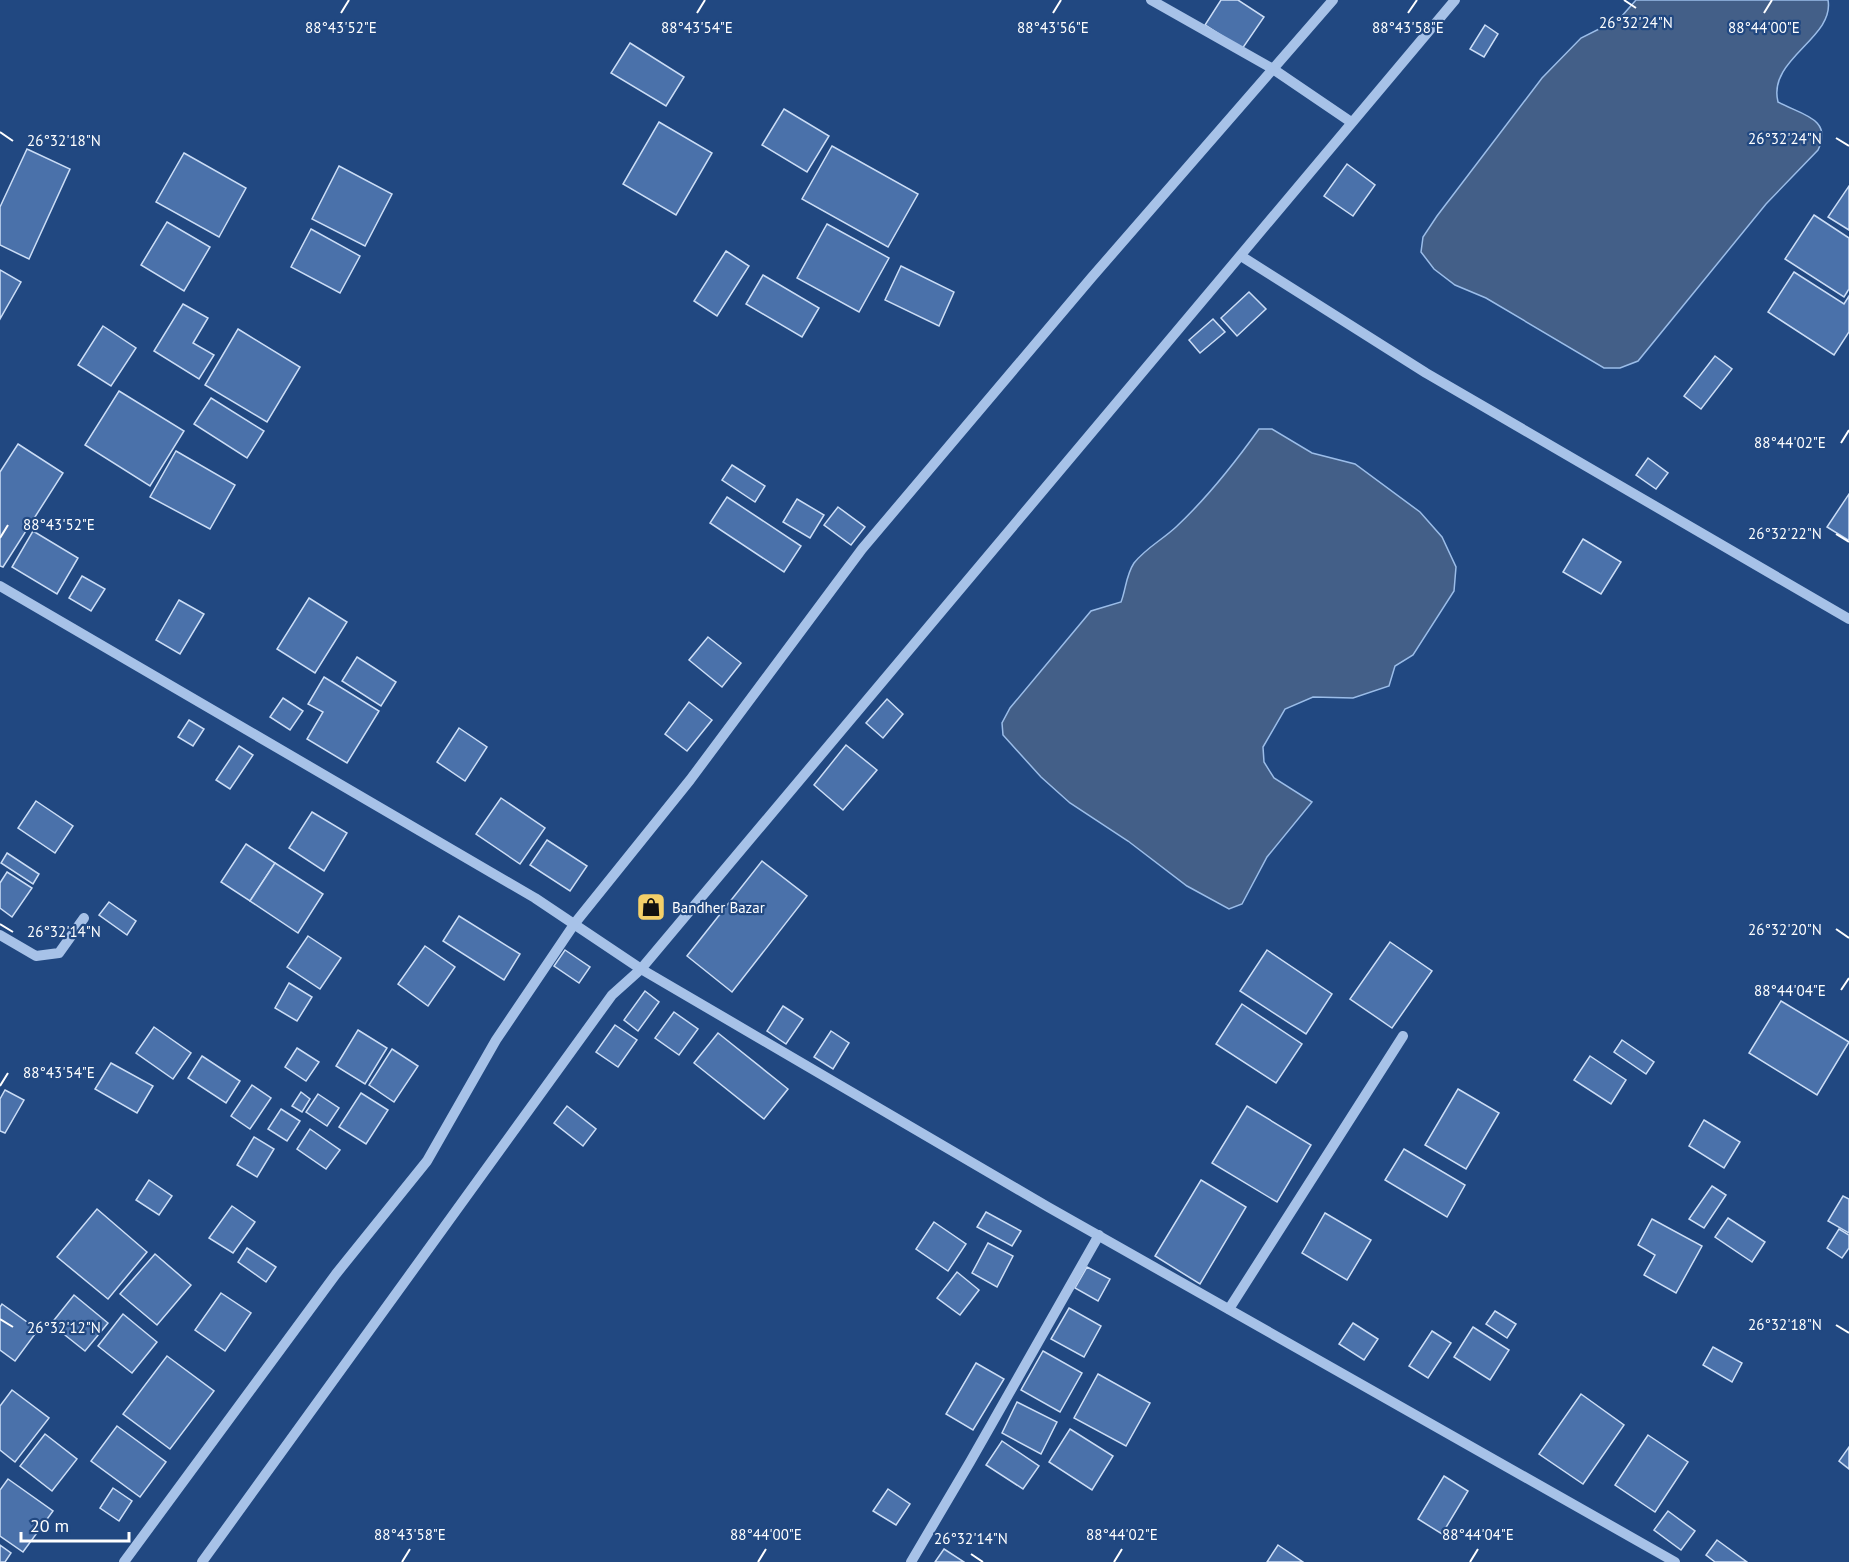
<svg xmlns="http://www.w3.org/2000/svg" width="1849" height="1562" font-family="'PT Sans',sans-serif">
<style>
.water{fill:#435f88;stroke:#9bbde9;stroke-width:1.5}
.building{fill:#4a71aa;stroke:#cbddf6;stroke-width:1.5}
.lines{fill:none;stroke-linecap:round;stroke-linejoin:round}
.minor{stroke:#a7c2e8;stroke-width:10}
.ticks{fill:none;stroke:#fff;stroke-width:2}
.labels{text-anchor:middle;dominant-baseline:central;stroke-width:4.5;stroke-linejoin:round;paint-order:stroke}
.poi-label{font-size:15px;fill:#fff;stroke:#214881;text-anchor:start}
.ticks-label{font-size:15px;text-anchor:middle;fill:#fff;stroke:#214881;stroke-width:4.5;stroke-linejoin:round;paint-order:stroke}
</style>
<rect width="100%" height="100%" fill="#214881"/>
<g class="water">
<path d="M1636 0H1828C1835 38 1767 59 1778 102 1799 114 1834 118 1818 150L1766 204 1638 361 1620 368H1604L1486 298 1455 285 1434 269 1421 252 1423 237 1437 216 1542 78 1581 38 1601 28 1614 25Z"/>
<path d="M1259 429H1272L1312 453 1355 464 1420 512 1442 537 1456 567 1454 591 1413 655 1395 666 1389 686 1353 698 1313 697 1285 709 1263 747 1264 762 1274 778 1312 802 1267 857 1242 904 1229 909 1187 886 1128 841 1070 803 1041 777 1003 735 1002 723 1010 708 1091 611 1121 602C1126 589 1126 575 1134 563 1146 548 1162 540 1176 527 1207 498 1234 464 1259 429Z"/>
</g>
<g class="building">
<polygon points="1221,0 1238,0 1264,17 1242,49 1205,25"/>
<polygon points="1485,25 1498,34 1484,57 1470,49"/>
<polygon points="630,43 684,77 666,106 611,73"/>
<polygon points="784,109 829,136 807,172 762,145"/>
<polygon points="659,122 712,153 676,215 623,184"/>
<polygon points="832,146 918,194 888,247 802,199"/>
<polygon points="27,149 70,169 29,259 0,245 0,207"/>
<polygon points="184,153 246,188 219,237 156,202"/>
<polygon points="1347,164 1375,185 1353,216 1324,196"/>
<polygon points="339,166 392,194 365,246 312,219"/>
<polygon points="1849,186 1849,230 1828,217"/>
<polygon points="1814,215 1849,238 1849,289 1844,297 1785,259"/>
<polygon points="167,222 210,247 184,291 141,265"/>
<polygon points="827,224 889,258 859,312 797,278"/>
<polygon points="311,229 360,256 340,293 291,267"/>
<polygon points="726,251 749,266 717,316 694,301"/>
<polygon points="901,266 954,292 939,326 885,300"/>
<polygon points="0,270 21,282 0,319"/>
<polygon points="1794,272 1844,304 1849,296 1849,332 1834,355 1768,312"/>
<polygon points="763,275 819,308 802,337 746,304"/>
<polygon points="1249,292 1266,309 1237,336 1221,318"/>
<polygon points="183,304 208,318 193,343 214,355 199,379 154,351"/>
<polygon points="1213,319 1225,332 1200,353 1189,340"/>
<polygon points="103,326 136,348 111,386 78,365"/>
<polygon points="238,329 300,367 267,422 205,385"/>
<polygon points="1715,356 1732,369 1701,409 1684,396"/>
<polygon points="119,391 184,431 150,486 85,445"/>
<polygon points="211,398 264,431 247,458 194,424"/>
<polygon points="18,444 63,473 3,567 0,566 0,472"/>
<polygon points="176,451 235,485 210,529 150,497"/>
<polygon points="1648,458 1668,473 1656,489 1636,475"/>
<polygon points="732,465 765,486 755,502 722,480"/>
<polygon points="1849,494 1849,539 1848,540 1827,527"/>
<polygon points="727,497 801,546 784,572 710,523"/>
<polygon points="797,499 824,515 810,538 783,522"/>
<polygon points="838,507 865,527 851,545 824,525"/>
<polygon points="33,531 78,558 57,594 12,567"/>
<polygon points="1583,539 1621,562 1601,594 1563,572"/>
<polygon points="82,576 105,589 91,611 69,598"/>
<polygon points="309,598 347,622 315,673 277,649"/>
<polygon points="179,600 204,614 180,654 156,640"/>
<polygon points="708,637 741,663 722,687 689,660"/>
<polygon points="357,657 396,682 381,706 342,681"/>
<polygon points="324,677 379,711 347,763 307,739 323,712 308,704"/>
<polygon points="283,698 303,711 290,730 270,717"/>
<polygon points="887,699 903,714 883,738 866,723"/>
<polygon points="689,702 712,720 687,751 665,734"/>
<polygon points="189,720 204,729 193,746 178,737"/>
<polygon points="459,728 487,747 465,781 437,762"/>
<polygon points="846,745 877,770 843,810 814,785"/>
<polygon points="239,746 253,755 230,789 216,780"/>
<polygon points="501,798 545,828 520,864 476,834"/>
<polygon points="36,801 73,826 55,853 18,828"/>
<polygon points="312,812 347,833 324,871 289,848"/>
<polygon points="547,840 587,866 570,891 530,865"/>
<polygon points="246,844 275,863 250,901 221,882"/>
<polygon points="7,853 39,874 33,884 1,863"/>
<polygon points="762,861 807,896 732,992 687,956"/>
<polygon points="275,863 323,894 298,933 250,901"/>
<polygon points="7,872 32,888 12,917 0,908 0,883"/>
<polygon points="109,902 136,921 127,935 99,915"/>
<polygon points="459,916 520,954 504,980 443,941"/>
<polygon points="308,936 341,958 320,989 287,967"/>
<polygon points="1390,942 1432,971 1392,1028 1350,999"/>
<polygon points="425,946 455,967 428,1006 398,984"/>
<polygon points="565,950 590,967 579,983 554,966"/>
<polygon points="1267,950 1332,994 1306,1034 1240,991"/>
<polygon points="289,983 312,997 297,1021 275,1008"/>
<polygon points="645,991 659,1002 638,1031 624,1020"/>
<polygon points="1781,1001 1849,1042 1817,1095 1749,1053"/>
<polygon points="1242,1004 1302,1044 1276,1083 1216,1044"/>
<polygon points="783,1006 803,1019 786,1044 767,1031"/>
<polygon points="674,1012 698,1029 679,1055 655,1038"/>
<polygon points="615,1025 637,1040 618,1067 596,1052"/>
<polygon points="154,1027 191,1053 173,1079 136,1053"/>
<polygon points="358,1030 387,1048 365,1084 336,1066"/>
<polygon points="831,1031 849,1043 833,1069 814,1057"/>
<polygon points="718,1033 788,1089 764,1119 694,1063"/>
<polygon points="1622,1040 1654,1062 1646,1074 1614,1052"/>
<polygon points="297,1048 319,1062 306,1081 285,1067"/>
<polygon points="392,1049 418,1066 394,1102 369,1085"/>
<polygon points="202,1056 240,1081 226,1103 188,1078"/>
<polygon points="1590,1056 1626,1080 1611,1104 1574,1080"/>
<polygon points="111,1063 153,1086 137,1113 95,1089"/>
<polygon points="252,1085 271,1098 250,1129 231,1116"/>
<polygon points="1458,1089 1499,1113 1466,1169 1425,1145"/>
<polygon points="5,1090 24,1100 5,1133 0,1131 0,1099"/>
<polygon points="301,1092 310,1099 302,1112 292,1106"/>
<polygon points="361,1093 388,1110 366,1144 339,1127"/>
<polygon points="318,1094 339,1108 327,1126 306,1112"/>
<polygon points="567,1106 596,1129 583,1146 554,1123"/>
<polygon points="1247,1106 1311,1145 1277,1202 1212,1163"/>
<polygon points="281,1109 300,1121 287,1141 268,1129"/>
<polygon points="1704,1120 1740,1142 1724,1168 1689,1146"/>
<polygon points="310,1129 340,1150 326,1169 297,1149"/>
<polygon points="254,1137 274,1149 257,1177 237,1165"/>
<polygon points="1404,1149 1465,1185 1447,1217 1385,1180"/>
<polygon points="149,1180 172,1196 159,1215 136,1200"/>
<polygon points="1201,1180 1246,1207 1200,1284 1155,1256"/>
<polygon points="1712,1186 1726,1195 1704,1228 1689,1219"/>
<polygon points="1843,1196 1849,1199 1849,1233 1828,1221"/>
<polygon points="232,1206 255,1222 233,1253 209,1238"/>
<polygon points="97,1209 147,1252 108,1299 57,1257"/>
<polygon points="986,1212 1021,1231 1012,1246 977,1227"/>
<polygon points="1325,1213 1371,1240 1347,1280 1302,1253"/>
<polygon points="1728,1218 1765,1242 1752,1262 1715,1237"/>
<polygon points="1652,1219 1702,1246 1676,1293 1644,1275 1655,1255 1638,1245"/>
<polygon points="934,1222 966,1244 948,1271 916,1249"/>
<polygon points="1839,1229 1849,1235 1849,1248 1842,1258 1827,1248"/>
<polygon points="988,1243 1013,1256 997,1287 972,1273"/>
<polygon points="247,1248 276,1267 266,1282 238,1262"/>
<polygon points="155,1254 191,1285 157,1325 120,1294"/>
<polygon points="1087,1267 1110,1279 1098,1301 1075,1288"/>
<polygon points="957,1272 979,1290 960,1315 937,1298"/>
<polygon points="221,1293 251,1313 225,1351 195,1330"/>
<polygon points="74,1295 108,1323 85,1351 51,1324"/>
<polygon points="2,1304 38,1330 15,1361 0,1350 0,1307"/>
<polygon points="1069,1308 1101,1326 1084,1357 1051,1339"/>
<polygon points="1495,1311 1516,1324 1507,1338 1486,1324"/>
<polygon points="123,1314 157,1342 132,1373 98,1346"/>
<polygon points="1353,1323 1378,1339 1364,1360 1339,1344"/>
<polygon points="1473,1327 1509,1350 1490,1380 1454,1357"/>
<polygon points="1432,1331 1451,1343 1428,1378 1409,1366"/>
<polygon points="1713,1347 1742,1363 1732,1382 1703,1365"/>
<polygon points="1043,1351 1082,1373 1060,1412 1021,1390"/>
<polygon points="167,1356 214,1391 170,1449 123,1414"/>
<polygon points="976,1363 1004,1379 973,1430 946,1414"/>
<polygon points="1098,1374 1150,1403 1126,1446 1074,1418"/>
<polygon points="12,1390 49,1418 15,1462 0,1450 0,1406"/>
<polygon points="1581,1394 1624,1425 1583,1484 1539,1454"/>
<polygon points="1017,1402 1057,1422 1041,1454 1002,1433"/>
<polygon points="117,1426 166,1462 140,1497 91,1461"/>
<polygon points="1070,1429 1113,1456 1092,1490 1049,1462"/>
<polygon points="45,1434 77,1459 52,1491 20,1466"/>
<polygon points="1648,1435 1688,1462 1655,1512 1615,1485"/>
<polygon points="1002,1441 1039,1466 1023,1489 986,1465"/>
<polygon points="1849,1447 1849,1469 1839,1461"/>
<polygon points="1444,1476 1468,1491 1442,1534 1418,1519"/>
<polygon points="8,1479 53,1511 23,1552 0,1536 0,1490"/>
<polygon points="113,1488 132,1501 119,1521 100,1508"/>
<polygon points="888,1489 910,1504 896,1525 873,1511"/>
<polygon points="1668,1511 1695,1531 1681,1550 1654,1530"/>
<polygon points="1717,1540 1747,1562 1715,1562 1706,1555"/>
<polygon points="0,1545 11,1553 5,1562 0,1562"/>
<polygon points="1278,1545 1303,1562 1267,1562"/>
<polygon points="944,1549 964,1562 935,1562"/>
</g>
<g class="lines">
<g class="minor">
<polyline points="1151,0 1273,69 1351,122"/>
<polyline points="1241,256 1426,373 1849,619"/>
<polyline points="0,586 535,898 641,969 1048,1207 1675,1562"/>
<polyline points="0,935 36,956 59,953 84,918"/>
<polyline points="1229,1309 1403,1036"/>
<polyline points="124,1562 336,1274 427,1161 496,1040 575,923 690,780 862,549 1092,277 1333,0"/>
<polyline points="202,1562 612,995 641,969 1455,0"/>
<polyline points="911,1562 970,1462 1099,1235"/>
</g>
</g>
<path class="ticks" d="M1624 0 1636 8M341 13 349 0M697 13 705 0M1053 13 1061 0M1408 13 1417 0M1764 13 1772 0M0 132 13 141M1836 138 1849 146M1841 443 1849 430M1836 534 1849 542M0 538 8 525M0 924 13 932M1836 929 1849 938M1841 990 1849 978M0 1086 8 1073M0 1319 13 1327M1836 1325 1849 1333M971 1554 983 1562M402 1562 410 1549M758 1562 766 1549M1114 1562 1122 1549M1470 1562 1478 1549"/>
<defs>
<g id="shop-square" transform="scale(1.5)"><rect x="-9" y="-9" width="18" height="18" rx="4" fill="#f4d069" stroke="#214881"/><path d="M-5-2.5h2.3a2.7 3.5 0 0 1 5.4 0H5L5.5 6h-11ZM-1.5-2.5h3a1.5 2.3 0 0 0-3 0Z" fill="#111"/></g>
</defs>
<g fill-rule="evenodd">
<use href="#shop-square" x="651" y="907"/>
</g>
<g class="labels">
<g class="poi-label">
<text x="672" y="907">Bandher Bazar</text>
</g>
</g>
<g class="ticks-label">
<text x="1636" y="28">26°32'24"N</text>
<text x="1053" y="33">88°43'56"E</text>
<text x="1408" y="33">88°43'58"E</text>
<text x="1764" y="33">88°44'00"E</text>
<text x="341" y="33">88°43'52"E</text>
<text x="697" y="33">88°43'54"E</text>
<text x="1785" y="144">26°32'24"N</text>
<text x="64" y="146">26°32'18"N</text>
<text x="1790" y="448">88°44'02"E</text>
<text x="59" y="530">88°43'52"E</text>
<text x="1785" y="539">26°32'22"N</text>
<text x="1785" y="935">26°32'20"N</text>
<text x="64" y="937">26°32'14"N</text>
<text x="1790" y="996">88°44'04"E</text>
<text x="59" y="1078">88°43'54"E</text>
<text x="1785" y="1330">26°32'18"N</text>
<text x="64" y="1333">26°32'12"N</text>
<text x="410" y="1540">88°43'58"E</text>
<text x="766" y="1540">88°44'00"E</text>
<text x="1122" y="1540">88°44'02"E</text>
<text x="1478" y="1540">88°44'04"E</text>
<text x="971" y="1544">26°32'14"N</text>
</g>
<path d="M21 1532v9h108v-9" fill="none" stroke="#ffffff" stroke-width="3"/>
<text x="30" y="1532" font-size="18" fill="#ffffff" stroke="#214881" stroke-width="4.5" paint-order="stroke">20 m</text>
</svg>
